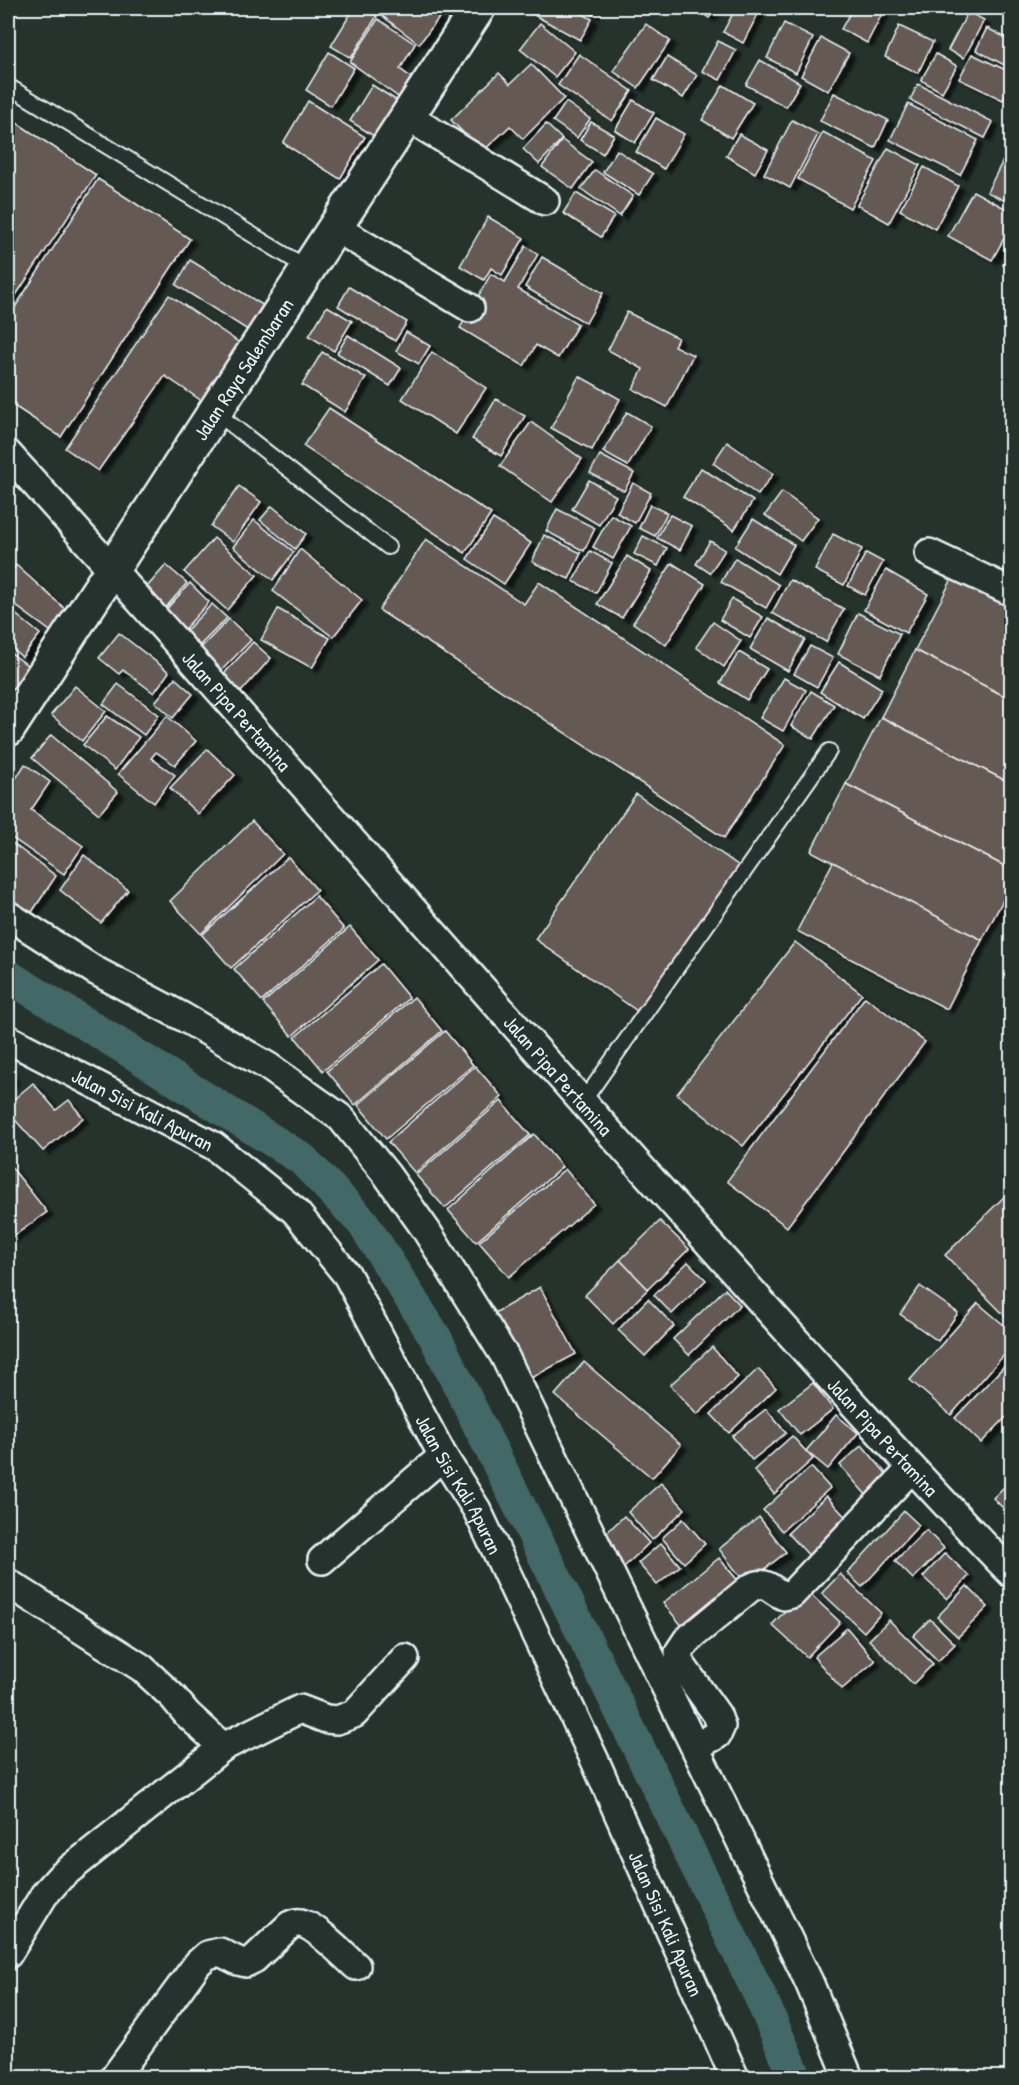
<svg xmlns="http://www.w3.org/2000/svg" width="1019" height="2085" font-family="'Patrick Hand',sans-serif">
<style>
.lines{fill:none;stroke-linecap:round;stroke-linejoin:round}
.canal{stroke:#426767;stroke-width:33}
.building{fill:#655a52;stroke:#e8f1f8;stroke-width:1.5;filter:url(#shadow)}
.service-casing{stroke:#e8f1f8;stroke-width:18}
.minor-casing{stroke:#e8f1f8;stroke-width:32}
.secondary-casing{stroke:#e8f1f8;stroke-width:38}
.service{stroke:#26332d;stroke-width:14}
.minor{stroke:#26332d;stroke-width:27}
.secondary{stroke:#26332d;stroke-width:33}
.labels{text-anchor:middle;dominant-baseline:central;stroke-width:5;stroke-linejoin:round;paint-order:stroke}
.street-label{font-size:20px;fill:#e8f1f8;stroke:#26332d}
</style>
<defs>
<filter id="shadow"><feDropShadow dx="6" dy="4" stdDeviation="1.5" flood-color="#0009"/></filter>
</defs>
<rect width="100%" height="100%" fill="#26332d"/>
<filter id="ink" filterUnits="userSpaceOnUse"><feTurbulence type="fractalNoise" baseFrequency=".0167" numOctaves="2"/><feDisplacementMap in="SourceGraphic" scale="12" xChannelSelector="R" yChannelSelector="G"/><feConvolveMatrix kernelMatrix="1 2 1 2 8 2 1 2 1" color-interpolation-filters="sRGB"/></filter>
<g filter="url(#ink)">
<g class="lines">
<polyline class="canal" points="8,976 128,1050 302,1159 363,1223 435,1337 551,1569 760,1996 796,2078"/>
</g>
<g class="building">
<polygon points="354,8 362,8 377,16 351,58 331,46"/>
<polygon points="372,8 422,8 439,18 419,44"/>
<polygon points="527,8 572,8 592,19 580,40 525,10"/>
<polygon points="580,8 597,8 593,15"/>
<polygon points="695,8 717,8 709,18"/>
<polygon points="736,8 761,8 743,43 723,32"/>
<polygon points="853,8 873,8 883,12 867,43 841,29"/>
<polygon points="988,8 1007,8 1003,16"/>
<polygon points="968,12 984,20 964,58 948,50"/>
<polygon points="378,19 415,44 400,69 421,85 408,104 350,62"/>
<polygon points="540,23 575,52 555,77 520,49"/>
<polygon points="784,23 813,38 796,73 767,58"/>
<polygon points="646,24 670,41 638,88 613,71"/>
<polygon points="899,26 933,42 918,73 885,57"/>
<polygon points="987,28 1012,41 1012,69 976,50"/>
<polygon points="821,38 849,53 828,91 801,76"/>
<polygon points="718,41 736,50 720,80 702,71"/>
<polygon points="329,52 354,68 331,106 306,90"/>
<polygon points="579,54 632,91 612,121 558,85"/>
<polygon points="936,54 957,66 942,92 921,80"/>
<polygon points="972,54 1012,73 1012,82 1003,100 959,79"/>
<polygon points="667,57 697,75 683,98 653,80"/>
<polygon points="760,60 800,83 786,107 746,85"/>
<polygon points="531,64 564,98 523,139 510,126 482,152 451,120 499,73 510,84"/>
<polygon points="918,84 993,122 985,138 910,100"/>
<polygon points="372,85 399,102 377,138 350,121"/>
<polygon points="723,85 753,103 731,138 702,120"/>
<polygon points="834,93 888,120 875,148 820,121"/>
<polygon points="633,100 654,113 635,143 615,130"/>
<polygon points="308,101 365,137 340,179 283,143"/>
<polygon points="566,102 590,119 577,138 553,121"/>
<polygon points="908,104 978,140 960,175 890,140"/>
<polygon points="8,117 96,175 8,307"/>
<polygon points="656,118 684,134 664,169 636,152"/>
<polygon points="792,120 818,134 790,188 764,174"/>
<polygon points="591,122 614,135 603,154 580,140"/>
<polygon points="546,124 562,139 539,164 523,149"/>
<polygon points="823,132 876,161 850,208 798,179"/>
<polygon points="739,134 768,150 755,173 726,156"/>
<polygon points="562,140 592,162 573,189 542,167"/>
<polygon points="1012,143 1012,204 987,192"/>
<polygon points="888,148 920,165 889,223 857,205"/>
<polygon points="617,150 653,174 639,195 603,172"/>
<polygon points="924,167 958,186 935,229 900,210"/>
<polygon points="595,170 633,196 620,216 581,189"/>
<polygon points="98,179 190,239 61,437 8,402 8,318"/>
<polygon points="973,191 1012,212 1012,224 992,260 948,236"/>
<polygon points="576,193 614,216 601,237 563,213"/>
<polygon points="488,217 524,238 502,275 491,268 484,280 460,266"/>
<polygon points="526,246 538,254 518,289 578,324 558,358 536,345 524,366 460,328 491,274 505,282"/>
<polygon points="1012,249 1012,269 1003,265"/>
<polygon points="542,257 603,293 586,323 525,287"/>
<polygon points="190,260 269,309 254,334 176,285"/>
<polygon points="349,287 407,322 395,341 338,306"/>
<polygon points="169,295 244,346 205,403 165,376 98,471 65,448"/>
<polygon points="327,306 352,321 334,351 309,336"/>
<polygon points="627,312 678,338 674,346 693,355 667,407 633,389 643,369 608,350"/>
<polygon points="406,332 430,346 419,364 396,351"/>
<polygon points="348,335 401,368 390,386 337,353"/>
<polygon points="322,352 366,378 345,412 302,385"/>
<polygon points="432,352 486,388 456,434 402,399"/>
<polygon points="579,376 620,399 592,450 551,428"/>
<polygon points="496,399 525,416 501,456 472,439"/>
<polygon points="329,408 491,514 465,553 303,446"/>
<polygon points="627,412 651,426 628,466 603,452"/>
<polygon points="531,422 582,459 552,502 500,466"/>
<polygon points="727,442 773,474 758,495 713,463"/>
<polygon points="600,455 634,473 624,491 590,473"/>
<polygon points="701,468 753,501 734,530 683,497"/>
<polygon points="589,480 616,496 599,525 572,509"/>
<polygon points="633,483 651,493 635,523 617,513"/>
<polygon points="239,486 261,502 233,542 211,526"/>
<polygon points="782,492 818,518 801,541 765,515"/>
<polygon points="650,505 667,513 655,536 639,528"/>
<polygon points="272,506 306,534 295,549 260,520"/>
<polygon points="557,509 595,528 584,551 546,531"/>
<polygon points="611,515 631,526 613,559 593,547"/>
<polygon points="670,515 692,526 680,550 657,538"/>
<polygon points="493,519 531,543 504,584 467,559"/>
<polygon points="753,519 794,545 777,574 735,547"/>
<polygon points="254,520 294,552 273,580 233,547"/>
<polygon points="833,534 862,549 844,585 815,570"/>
<polygon points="544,535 581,553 569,579 532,562"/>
<polygon points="643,536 667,548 658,566 634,554"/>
<polygon points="214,538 257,575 227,610 184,572"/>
<polygon points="426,539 524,604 539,582 785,745 724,838 379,610"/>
<polygon points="710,541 725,550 710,573 696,564"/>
<polygon points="300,549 362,600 333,637 273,591"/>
<polygon points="590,551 612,563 596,593 573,581"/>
<polygon points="866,553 883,562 865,595 848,586"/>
<polygon points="627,556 651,571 622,618 597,604"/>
<polygon points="735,558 779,585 766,608 721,582"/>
<polygon points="672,563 705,584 666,645 633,623"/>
<polygon points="16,565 73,616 57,636 8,600 8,576"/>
<polygon points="166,565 187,583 161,613 140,595"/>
<polygon points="886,570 928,594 906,633 864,610"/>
<polygon points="953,577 1012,607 1012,700 915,650"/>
<polygon points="790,580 844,609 826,642 772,613"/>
<polygon points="190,583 209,602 181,633 162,614"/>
<polygon points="732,599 763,617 750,638 720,620"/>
<polygon points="212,604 227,618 198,647 184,633"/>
<polygon points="8,608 40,634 22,657 8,645"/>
<polygon points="278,609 330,638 312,668 261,640"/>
<polygon points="858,613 900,634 880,675 838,654"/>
<polygon points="768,618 805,639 788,671 750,649"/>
<polygon points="229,619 251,640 213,679 191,658"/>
<polygon points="713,622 741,641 724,667 696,647"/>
<polygon points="119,633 169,672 154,693 123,670 119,674 99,658"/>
<polygon points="253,642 271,658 240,693 222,676"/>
<polygon points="810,646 833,658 817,687 794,674"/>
<polygon points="915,650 1012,700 1012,784 881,717"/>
<polygon points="8,651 34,670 16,697 8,691"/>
<polygon points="739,652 767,669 747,700 720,683"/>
<polygon points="839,662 882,689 863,719 820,692"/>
<polygon points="175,678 193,694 173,718 155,702"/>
<polygon points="784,678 806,690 783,731 760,718"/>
<polygon points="118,684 159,715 144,735 103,704"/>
<polygon points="75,686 106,711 82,741 51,715"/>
<polygon points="811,691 834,705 813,739 791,726"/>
<polygon points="107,716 139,737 115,770 83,745"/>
<polygon points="167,716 196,741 175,765 156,752 151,758 175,775 154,803 118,774"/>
<polygon points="881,717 1012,784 1012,870 846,784"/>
<polygon points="51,735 118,792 99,814 32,758"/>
<polygon points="207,749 235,775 198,814 170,788"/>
<polygon points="25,764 50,782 31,810 83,846 64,874 8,835 8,791"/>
<polygon points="846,784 1012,870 1012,883 982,940 811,851"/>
<polygon points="636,794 742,868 640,1013 535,939"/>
<polygon points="252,821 283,854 201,934 170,901"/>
<polygon points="8,840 56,876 30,915 8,905"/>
<polygon points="84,855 128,890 101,923 60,890"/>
<polygon points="288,857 317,890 231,968 202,935"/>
<polygon points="833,862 982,940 947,1009 797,931"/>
<polygon points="316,896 344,929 262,1001 234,969"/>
<polygon points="350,927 378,960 292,1036 263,1003"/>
<polygon points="795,942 862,994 743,1146 677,1094"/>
<polygon points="381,964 409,998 323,1071 295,1037"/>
<polygon points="414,997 442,1031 355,1105 327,1071"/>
<polygon points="865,997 925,1042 787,1227 727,1181"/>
<polygon points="445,1031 473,1065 386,1139 358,1105"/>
<polygon points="475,1066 502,1097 415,1173 388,1142"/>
<polygon points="8,1073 13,1078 8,1086"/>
<polygon points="33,1083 56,1110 69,1100 83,1118 43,1151 8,1112 8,1104"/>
<polygon points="501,1101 530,1135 445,1208 416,1175"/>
<polygon points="534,1134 562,1167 476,1242 448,1210"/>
<polygon points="8,1163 47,1212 8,1240"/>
<polygon points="565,1169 594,1204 509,1277 479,1242"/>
<polygon points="1011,1190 1012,1191 1012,1323 945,1255"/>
<polygon points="660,1221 689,1249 648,1289 620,1260"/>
<polygon points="620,1260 648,1289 613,1324 585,1295"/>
<polygon points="688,1262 706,1280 672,1314 654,1295"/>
<polygon points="920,1286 958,1313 938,1341 900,1314"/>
<polygon points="540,1287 576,1354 529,1379 493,1314"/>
<polygon points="725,1289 740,1305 689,1355 673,1339"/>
<polygon points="648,1299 674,1326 645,1356 618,1330"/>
<polygon points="978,1303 1012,1332 1012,1346 951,1415 910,1380"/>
<polygon points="712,1347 738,1377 697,1415 670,1385"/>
<polygon points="1012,1358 1012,1411 981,1443 955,1418"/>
<polygon points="584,1362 681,1445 652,1478 555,1395"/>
<polygon points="758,1369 776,1388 729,1433 711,1414"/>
<polygon points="813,1383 833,1409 800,1435 779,1409"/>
<polygon points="766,1409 786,1433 752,1460 732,1436"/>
<polygon points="836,1415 858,1433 828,1469 806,1451"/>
<polygon points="792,1436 813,1459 774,1494 754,1470"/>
<polygon points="862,1445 889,1477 867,1496 840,1465"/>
<polygon points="811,1467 830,1488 782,1531 763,1510"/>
<polygon points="1012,1479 1012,1517 993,1498"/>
<polygon points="661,1483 685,1509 652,1540 628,1512"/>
<polygon points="826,1496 852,1524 814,1561 788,1533"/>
<polygon points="904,1511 919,1525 862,1587 847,1573"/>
<polygon points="624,1516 649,1543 624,1567 599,1540"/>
<polygon points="759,1517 786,1552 746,1584 719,1549"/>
<polygon points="683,1519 705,1544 684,1563 662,1538"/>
<polygon points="926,1530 944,1548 913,1579 895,1561"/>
<polygon points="661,1543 680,1566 657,1585 638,1563"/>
<polygon points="945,1553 969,1576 947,1599 923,1577"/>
<polygon points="719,1558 739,1582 683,1627 663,1603"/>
<polygon points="840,1574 881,1613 864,1632 822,1593"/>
<polygon points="967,1586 988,1607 958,1637 937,1617"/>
<polygon points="805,1589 840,1622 807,1657 772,1625"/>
<polygon points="930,1619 955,1644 938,1661 913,1636"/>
<polygon points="889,1620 933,1664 913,1684 869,1640"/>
<polygon points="847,1628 875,1661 842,1689 814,1657"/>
</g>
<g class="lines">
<g class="service-casing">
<g id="service">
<polyline points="8,86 307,268"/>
<polyline points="214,411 388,547"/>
<polyline points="582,1103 829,751"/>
</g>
</g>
<g class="minor-casing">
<g id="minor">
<polyline points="408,117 545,201"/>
<polyline points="334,227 470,308"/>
<path id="s1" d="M8 454C243 713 471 979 705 1239 806 1352 907 1465 1012 1574"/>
<polyline points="929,553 1012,592"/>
<polyline points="8,915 94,970 183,1017 269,1067 341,1118 387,1175 426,1230 504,1355 809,1982 849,2078"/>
<path id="s2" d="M8 1039 214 1146 295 1211 347 1275 443 1456 477 1510 596 1763 735 2078"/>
<polyline points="322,1560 443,1456"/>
<polyline points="8,1583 142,1668 173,1697 187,1714 223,1747 60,1877 44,1895 8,1954"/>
<polyline points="223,1747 300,1709 326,1719 337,1720 354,1714 405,1658"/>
<path d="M695 1747 717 1735 721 1726 717 1715 680 1663 679 1652 687 1640 750 1588C768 1579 769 1590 784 1596L792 1594 911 1469"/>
<path d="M114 2078 198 1963 207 1955 220 1952 238 1961 246 1963 254 1959 290 1925C294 1923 299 1922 304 1924 317 1928 344 1955 356 1966"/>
</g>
</g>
<g class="secondary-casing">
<g id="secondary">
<path id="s3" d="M8 729 478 8"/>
</g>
</g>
<use href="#service" class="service"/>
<use href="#minor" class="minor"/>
<use href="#secondary" class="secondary"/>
</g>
</g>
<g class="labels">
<g class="street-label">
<text stroke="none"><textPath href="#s3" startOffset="430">Jalan Raya Salembaran</textPath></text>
<text stroke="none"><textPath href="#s1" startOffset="344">Jalan Pipa Pertamina</textPath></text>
<text stroke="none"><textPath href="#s1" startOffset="830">Jalan Pipa Pertamina</textPath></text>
<text stroke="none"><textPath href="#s2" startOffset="152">Jalan Sisi Kali Apuran</textPath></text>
<text stroke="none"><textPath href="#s1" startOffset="1316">Jalan Pipa Pertamina</textPath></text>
<text stroke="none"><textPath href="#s2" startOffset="656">Jalan Sisi Kali Apuran</textPath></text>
<text stroke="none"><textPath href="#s2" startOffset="1142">Jalan Sisi Kali Apuran</textPath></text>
</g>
</g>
<rect width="1019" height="2085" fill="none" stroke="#26332d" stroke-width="30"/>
<rect x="15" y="15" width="989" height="2055" fill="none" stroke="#e8f1f8" stroke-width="2" filter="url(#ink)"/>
</svg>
